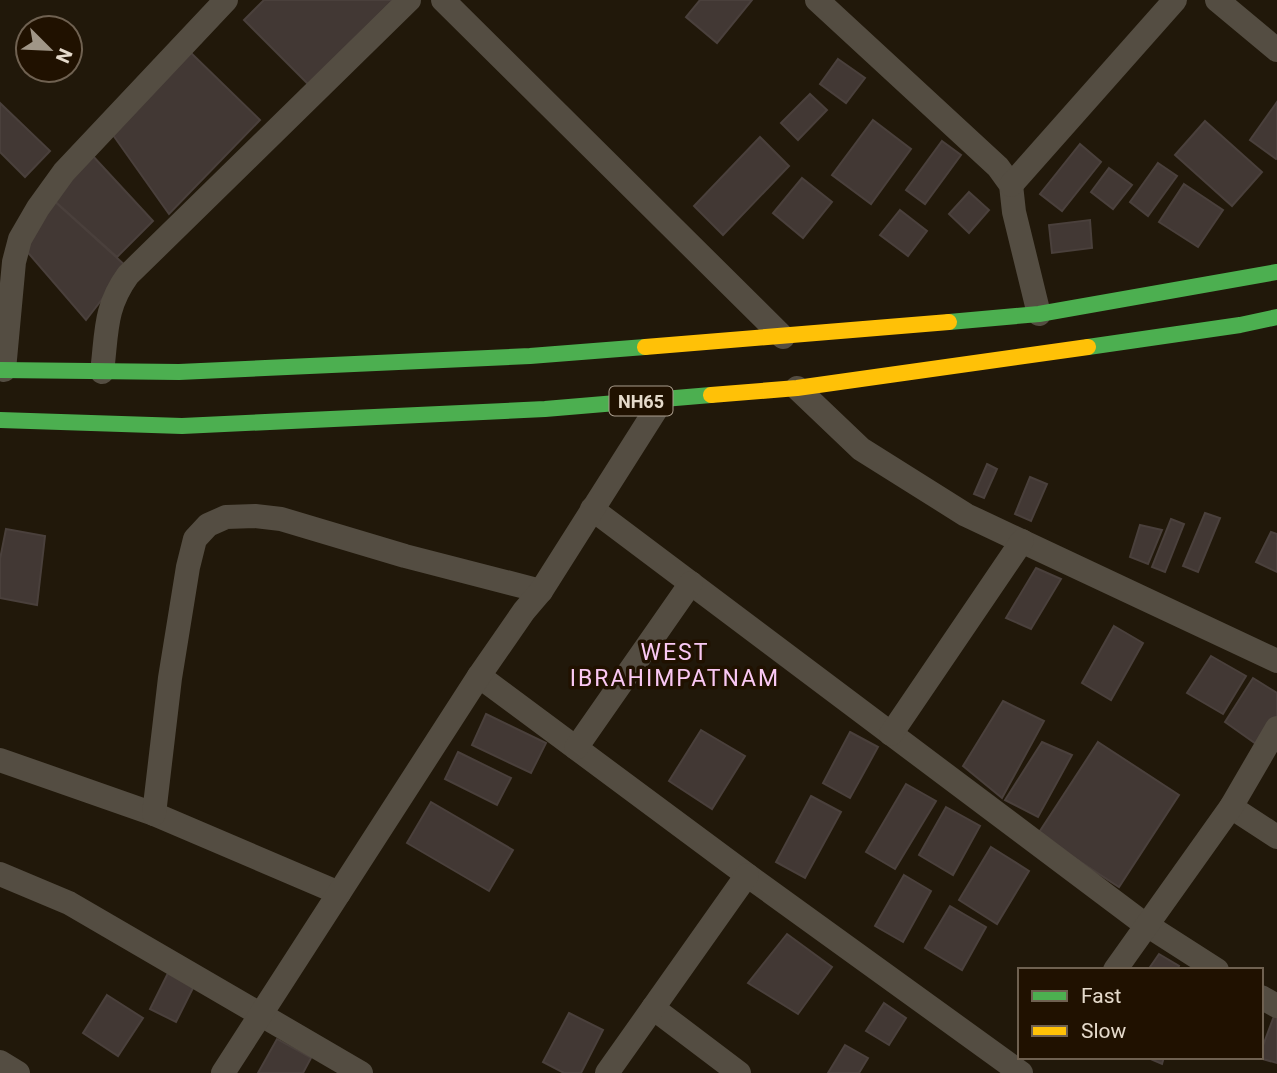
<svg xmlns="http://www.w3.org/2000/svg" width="1277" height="1073" font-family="Roboto,sans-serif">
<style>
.building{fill:#423834;stroke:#4a403c;stroke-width:2}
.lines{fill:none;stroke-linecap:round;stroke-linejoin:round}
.street{stroke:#544d42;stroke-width:24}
.fast{stroke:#4caf50;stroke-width:16}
.slow{stroke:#ffc107;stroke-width:16}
.labels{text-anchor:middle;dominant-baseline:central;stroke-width:7;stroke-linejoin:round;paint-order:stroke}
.shield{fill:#201100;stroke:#aa9e8e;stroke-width:2}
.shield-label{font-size:18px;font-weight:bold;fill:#e5dacb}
.quarter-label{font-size:23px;letter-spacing:2px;fill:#fac8f3;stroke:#201100}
</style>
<rect width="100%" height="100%" fill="#21180a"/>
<g class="building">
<polygon points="264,0 393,0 309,85 244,20"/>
<polygon points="700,0 752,0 717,43 686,17"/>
<polygon points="189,51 260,120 169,214 108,128"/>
<polygon points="838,59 865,78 846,103 820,84"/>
<polygon points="810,94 827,110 798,140 781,123"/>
<polygon points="1277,102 1277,158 1276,159 1250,140"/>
<polygon points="0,103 50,151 25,177 0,152"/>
<polygon points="873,120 911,149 871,204 832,175"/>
<polygon points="1205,121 1262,172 1232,206 1175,155"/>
<polygon points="760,137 789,166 723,235 694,206"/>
<polygon points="942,141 961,155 925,204 906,190"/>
<polygon points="1080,144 1101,162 1062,211 1040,194"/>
<polygon points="91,154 153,221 117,257 48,195"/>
<polygon points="1158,163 1177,176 1148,216 1130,202"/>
<polygon points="1109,168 1132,185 1113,209 1091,192"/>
<polygon points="802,178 832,202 803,238 773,213"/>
<polygon points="1184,184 1223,210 1198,247 1159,222"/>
<polygon points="969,192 989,210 969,233 949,214"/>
<polygon points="52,199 127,267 86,320 24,248"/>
<polygon points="900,210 927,231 908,256 880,235"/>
<polygon points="1090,220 1092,248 1052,253 1049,225"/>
<polygon points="987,464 997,469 984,498 974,494"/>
<polygon points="1030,477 1047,484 1031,521 1015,514"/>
<polygon points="1205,513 1220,518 1198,572 1183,566"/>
<polygon points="1171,519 1184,524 1165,572 1152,567"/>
<polygon points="1140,525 1162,530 1148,564 1130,557"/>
<polygon points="6,529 45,536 37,605 0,598 0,559"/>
<polygon points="1271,532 1277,534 1277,572 1256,562"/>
<polygon points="1036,568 1061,579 1031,629 1006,618"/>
<polygon points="1114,626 1143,643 1111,700 1082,683"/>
<polygon points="1211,656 1246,676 1223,714 1187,693"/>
<polygon points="1253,678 1277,693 1277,716 1259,746 1225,722"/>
<polygon points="1003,701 1044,721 1002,798 963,766"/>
<polygon points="486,714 546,743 531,773 472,745"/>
<polygon points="701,730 745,756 712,809 669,781"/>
<polygon points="850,732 878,747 850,798 823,783"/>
<polygon points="1042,742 1072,755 1038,817 1005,800"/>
<polygon points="1098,742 1179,795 1119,887 1038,834"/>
<polygon points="458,752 511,778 497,805 445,779"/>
<polygon points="906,784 936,801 895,869 866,852"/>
<polygon points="811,796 841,812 805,878 776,862"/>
<polygon points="431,802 513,850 489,891 407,843"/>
<polygon points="946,807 980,826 953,875 919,855"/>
<polygon points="991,847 1029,871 997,924 959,900"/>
<polygon points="904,875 931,891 903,942 875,926"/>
<polygon points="950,906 986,927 962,970 925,948"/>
<polygon points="787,934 832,967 798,1014 748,983"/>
<polygon points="1159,954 1179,966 1177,970 1148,970"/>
<polygon points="169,971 195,984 176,1022 150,1009"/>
<polygon points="107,995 143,1018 118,1056 83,1033"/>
<polygon points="884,1003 906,1018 889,1045 866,1031"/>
<polygon points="569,1013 603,1030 581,1073 564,1073 543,1062"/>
<polygon points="1274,1016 1277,1017 1277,1063 1259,1058 1261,1057 1261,1051"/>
<polygon points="277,1039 311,1058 303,1073 258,1073"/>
<polygon points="845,1045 868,1058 859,1073 828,1073"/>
<polygon points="1146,1057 1164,1057 1162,1064"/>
</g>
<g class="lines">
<g class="street">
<polyline points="443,0 783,337"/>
<polyline points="817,0 998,167 1011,185 1014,212 1039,314"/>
<polyline points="1217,0 1277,50"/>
<polyline points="1011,185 1175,0"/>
<polyline points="4,370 14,262 20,239 38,208 64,172 226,0"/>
<path d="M102 372C107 333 104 308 128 275L409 0"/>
<polyline points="797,388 861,449 966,515 1277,661"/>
<polyline points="592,509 1139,920 1217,970"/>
<polyline points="479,676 747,875 1021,1073"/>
<polyline points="891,734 1022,541"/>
<polyline points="576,748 691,583"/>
<polyline points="0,760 154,814 339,893"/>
<polyline points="1231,807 1277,837"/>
<polyline points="154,814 170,678 188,567 195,539 208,525 226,517 255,516 281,519 405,556 541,591"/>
<polyline points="0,874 69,903 361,1073"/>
<polyline points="1115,970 1231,807 1277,728"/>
<polyline points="1261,997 1277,1006"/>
<polyline points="653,1008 739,1073"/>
<polyline points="0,1062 18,1073"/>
<polyline points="223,1073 479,676 524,611 541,591 662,400"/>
<polyline points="607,1073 747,875"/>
</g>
<g class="fast">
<polyline points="949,322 1039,314 1277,272"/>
<polyline points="1088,347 1240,325 1277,317"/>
<polyline points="0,370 179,372 530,356 645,347"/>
<polyline points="0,420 182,426 545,409 711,395"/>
</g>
<g class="slow">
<polyline points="645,347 949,322"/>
<polyline points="711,395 797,388 1088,347"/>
</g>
</g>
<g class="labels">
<rect class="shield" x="609.5" y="386.5" width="63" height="29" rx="5"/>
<g class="shield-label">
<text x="641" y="401">NH65</text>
</g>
<g class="quarter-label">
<text x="675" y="652">WEST<tspan x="675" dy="26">IBRAHIMPATNAM</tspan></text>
</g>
</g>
<rect x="1018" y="968" width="245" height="91" fill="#201100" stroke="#6f6151" stroke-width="2"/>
<rect x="1032" y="991" width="35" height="10" fill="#4caf50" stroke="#6f6151" stroke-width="2"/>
<text x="1081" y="1003" font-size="21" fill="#e5dacb">Fast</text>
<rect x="1032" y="1026" width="35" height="10" fill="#ffc107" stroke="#6f6151" stroke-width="2"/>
<text x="1081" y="1038" font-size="21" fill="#e5dacb">Slow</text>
<g transform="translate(49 49) rotate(114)"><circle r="33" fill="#201100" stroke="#6f6151" stroke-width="2"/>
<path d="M0-5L12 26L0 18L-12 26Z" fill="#a09687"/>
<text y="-10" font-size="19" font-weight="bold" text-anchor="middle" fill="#e5dacb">N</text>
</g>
</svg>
